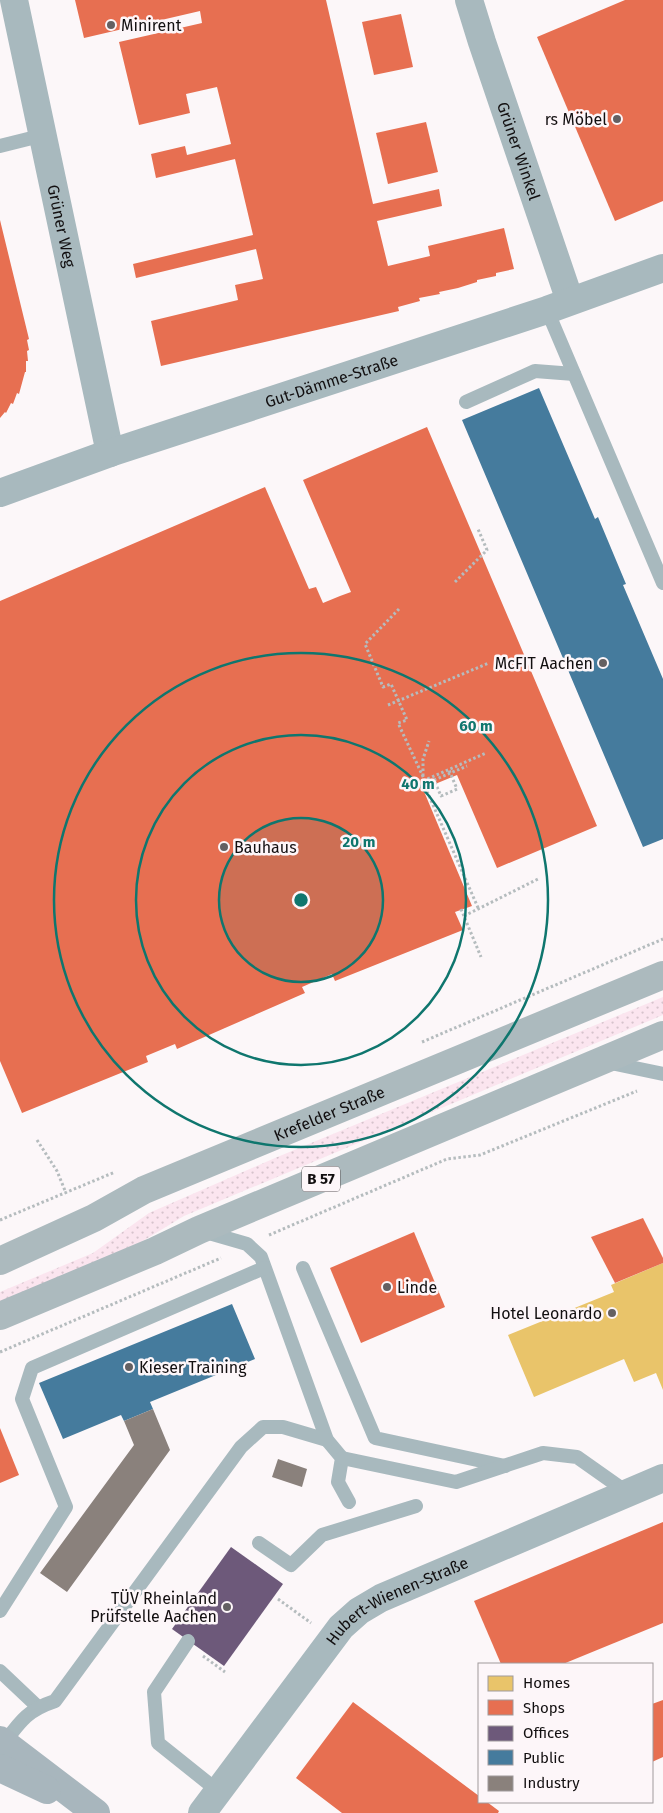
<svg xmlns="http://www.w3.org/2000/svg" width="663" height="1813" font-family="'Fira Sans',sans-serif">
<style>
.grass{fill:url(#grass-dots)}
.homes{fill:#e9c46a}
.shops{fill:#e76f51}
.offices{fill:#6d597a}
.public{fill:#457b9d}
.industry{fill:#8a817c}
.lines{fill:none;stroke-linecap:round;stroke-linejoin:round}
.path{stroke:#b5bcbe;stroke-width:3;stroke-dasharray:2.5 2.5;stroke-linecap:butt}
.lane{stroke:#a8b9be;stroke-width:14}
.street{stroke:#a8b9be;stroke-width:28}
.secondary{stroke:#a8b6bd;stroke-width:28}
.primary{stroke:#acbabe;stroke-width:28}
.ring{fill:none;stroke:#0f766e;stroke-width:2.5}
.poi-dot{fill:#646062;stroke:#fdf6f9;stroke-width:2}
.labels{text-anchor:middle;dominant-baseline:central;stroke-width:5;stroke-linejoin:round;paint-order:stroke}
.shield{fill:#fdf6f9;stroke:#585456;stroke-width:1}
.shield-label{font-size:15px;font-weight:bold;fill:#120f10}
.poi-label{font-size:16px;fill:#120f10;stroke:#fdf6f9;text-anchor:start}
.street-label{font-size:16px;fill:#120f10;stroke:#fdf6f9}
.centre{fill:#0f766e;stroke:#fdf6f9;stroke-width:2.5}
.ring-label{font-size:15px;text-anchor:middle;font-weight:bold;fill:#0f766e;stroke:#fdf6f9;stroke-width:5;stroke-linejoin:round;paint-order:stroke}
</style>
<defs>
<pattern id="grass-dots" width="8" height="8" patternUnits="userSpaceOnUse" patternTransform="scale(1.25)"><rect width="8" height="8" fill="#fbe5ef"/><path d="M2 2h.1M6 6h.1" fill="none" stroke="#d6c3cc" stroke-width="1.8" stroke-linecap="round"/></pattern>
</defs>
<rect width="100%" height="100%" fill="#fcf7f9"/>
<polygon class="grass" points="663,997 663,1015 184,1216 141,1242 0,1303 0,1292 93,1253 149,1213 275,1158"/>
<polygon class="homes" points="663,1263 663,1390 656,1373 634,1382 624,1359 534,1397 508,1335 614,1292 611,1285"/>
<g class="shops">
<polygon points="75,0 326,0 373,204 439,189 442,206 377,221 388,266 430,256 428,246 504,228 514,269 496,273 496,276 477,280 477,282 458,288 439,292 440,294 419,298 420,301 398,307 399,311 161,366 151,321 238,300 235,285 263,279 256,249 136,278 133,264 253,235 235,159 156,178 151,154 185,146 187,155 231,144 217,87 186,94 190,113 139,125 119,42 202,23 200,11 84,38"/>
<polygon points="625,0 663,0 663,201 615,221 537,37"/>
<polygon points="401,14 413,67 374,75 362,22"/>
<polygon points="426,122 438,172 388,184 376,133"/>
<polygon points="0,220 29,339 27,340 29,350 27,351 28,361 26,361 26,372 25,372 19,394 17,393 13,404 11,403 6,413 5,412 0,418"/>
<polygon points="427,427 597,826 497,868 457,775 423,789 472,906 455,912 463,930 335,981 332,974 302,987 305,993 177,1049 175,1044 146,1056 148,1062 22,1113 0,1061 0,601 265,487 309,589 316,587 323,603 340,596 351,592 303,480"/>
<polygon points="643,1218 663,1258 663,1263 615,1283 591,1237"/>
<polygon points="414,1232 445,1307 361,1343 330,1268"/>
<polygon points="0,1428 19,1475 0,1483"/>
<polygon points="663,1522 663,1623 563,1664 501,1664 474,1601"/>
<polygon points="663,1700 663,1757 652,1762 652,1704"/>
<polygon points="353,1702 479,1796 479,1802 487,1802 499,1811 498,1813 342,1813 296,1778"/>
</g>
<polygon class="offices" points="231,1547 283,1584 224,1666 172,1629"/>
<g class="public">
<polygon points="539,388 595,519 598,517 626,584 623,585 663,679 663,839 643,847 462,420"/>
<polygon points="232,1304 255,1359 150,1402 153,1409 124,1421 121,1415 63,1439 39,1383"/>
</g>
<g class="industry">
<polygon points="153,1409 170,1450 67,1592 40,1573 134,1445 124,1421"/>
<polygon points="278,1459 307,1469 302,1487 272,1477"/>
</g>
<g class="lines">
<g class="path">
<polyline points="455,582 487,550 478,529"/>
<polyline points="399,609 365,644 383,687 391,684 407,720 398,723 426,783 434,780 441,796 457,789 449,770"/>
<polyline points="388,705 489,663"/>
<polyline points="423,776 423,759 429,741"/>
<polyline points="434,780 467,766"/>
<polyline points="423,781 486,753"/>
<polyline points="423,782 479,910"/>
<polyline points="461,909 481,957"/>
<polyline points="464,916 540,878"/>
<polyline points="422,1042 663,939"/>
<polyline points="37,1140 57,1171 66,1193"/>
<polyline points="0,1220 115,1172"/>
<polyline points="269,1235 447,1159 480,1155 637,1091"/>
<polyline points="0,1352 221,1258"/>
<polyline points="278,1599 311,1623"/>
<polyline points="203,1656 225,1672"/>
</g>
<g class="lane">
<polyline points="0,146 44,135"/>
<polyline points="547,310 663,583"/>
<polyline points="466,402 535,371 574,374"/>
<polyline points="606,1062 663,1074"/>
<polyline points="202,1231 247,1244 261,1257 327,1440 342,1458 338,1482 349,1502"/>
<polyline points="303,1268 375,1438 505,1466"/>
<polyline points="342,1458 456,1482 543,1453 577,1457 628,1493"/>
<polyline points="259,1543 291,1565 322,1535 416,1506"/>
<polyline points="0,1611 66,1507 22,1399 32,1368 264,1268"/>
<polyline points="188,1641 154,1692 158,1743 218,1791"/>
<polyline points="0,1671 38,1707"/>
<path d="M4 1743C21 1720 28 1710 55 1701L241 1447 263 1427H283L327 1440"/>
</g>
<g class="street">
<path id="s1" d="M14 0 110 453"/>
<path id="s2" d="M469 0 482 42 570 301"/>
<path id="s3" d="M0 493 110 453 547 310 663 268"/>
<path id="s4" d="M202 1813 341 1627 359 1611 381 1598 663 1478"/>
</g>
<g class="secondary">
<polyline points="0,1740 96,1813"/>
<polyline points="0,1768 47,1790"/>
</g>
<g class="primary">
<path id="s5" d="M0 1261 94 1218 144 1190 663 975"/>
<polyline points="0,1316 155,1251 199,1230 663,1035"/>
</g>
</g>
<circle cx="301" cy="900" r="82" fill="#0f766e" fill-opacity=".12"/>
<g class="ring">
<circle cx="301" cy="900" r="82"/>
<circle cx="301" cy="900" r="165"/>
<circle cx="301" cy="900" r="247"/>
</g>
<g class="poi-dot">
<circle cx="111" cy="25" r="5"/>
<circle cx="617" cy="119" r="5"/>
<circle cx="603" cy="663" r="5"/>
<circle cx="224" cy="847" r="5"/>
<circle cx="387" cy="1287" r="5"/>
<circle cx="612" cy="1313" r="5"/>
<circle cx="129" cy="1367" r="5"/>
<circle cx="227" cy="1607" r="5"/>
</g>
<g class="labels">
<rect class="shield" x="302" y="1166.5" width="38" height="25" rx="4"/>
<g class="shield-label">
<text x="321" y="1179">B 57</text>
</g>
<g class="poi-label">
<text x="121" y="25">Minirent</text>
<text x="607" y="119" text-anchor="end">rs Möbel</text>
<text x="593" y="663" text-anchor="end">McFIT Aachen</text>
<text x="234" y="847">Bauhaus</text>
<text x="397" y="1287">Linde</text>
<text x="602" y="1313" text-anchor="end">Hotel Leonardo</text>
<text x="139" y="1367">Kieser Training</text>
<text x="217" y="1598" text-anchor="end">TÜV Rheinland<tspan x="217" dy="18">Prüfstelle Aachen</tspan></text>
</g>
<g class="street-label">
<text stroke="none"><textPath href="#s2" startOffset="159">Grüner Winkel</textPath></text>
<text stroke="none"><textPath href="#s1" startOffset="231">Grüner Weg</textPath></text>
<text stroke="none"><textPath href="#s3" startOffset="350">Gut-Dämme-Straße</textPath></text>
<text stroke="none"><textPath href="#s5" startOffset="361">Krefelder Straße</textPath></text>
<text stroke="none"><textPath href="#s4" startOffset="294">Hubert-Wienen-Straße</textPath></text>
</g>
</g>
<circle cx="301" cy="900" r="8" class="centre"/>
<g class="ring-label">
<text x="476" y="731">60 m</text>
<text x="418" y="789">40 m</text>
<text x="359" y="847">20 m</text>
</g>
<rect x="478" y="1663" width="175" height="140" fill="#fdf6f9" stroke="#9f9a9c"/>
<rect x="488" y="1676" width="25" height="15" fill="#e9c46a" stroke="#9f9a9c"/>
<text x="523" y="1688" font-size="15" fill="#120f10">Homes</text>
<rect x="488" y="1700" width="25" height="15" fill="#e76f51" stroke="#9f9a9c"/>
<text x="523" y="1713" font-size="15" fill="#120f10">Shops</text>
<rect x="488" y="1726" width="25" height="15" fill="#6d597a" stroke="#9f9a9c"/>
<text x="523" y="1738" font-size="15" fill="#120f10">Offices</text>
<rect x="488" y="1750" width="25" height="15" fill="#457b9d" stroke="#9f9a9c"/>
<text x="523" y="1763" font-size="15" fill="#120f10">Public</text>
<rect x="488" y="1776" width="25" height="15" fill="#8a817c" stroke="#9f9a9c"/>
<text x="523" y="1788" font-size="15" fill="#120f10">Industry</text>
</svg>
